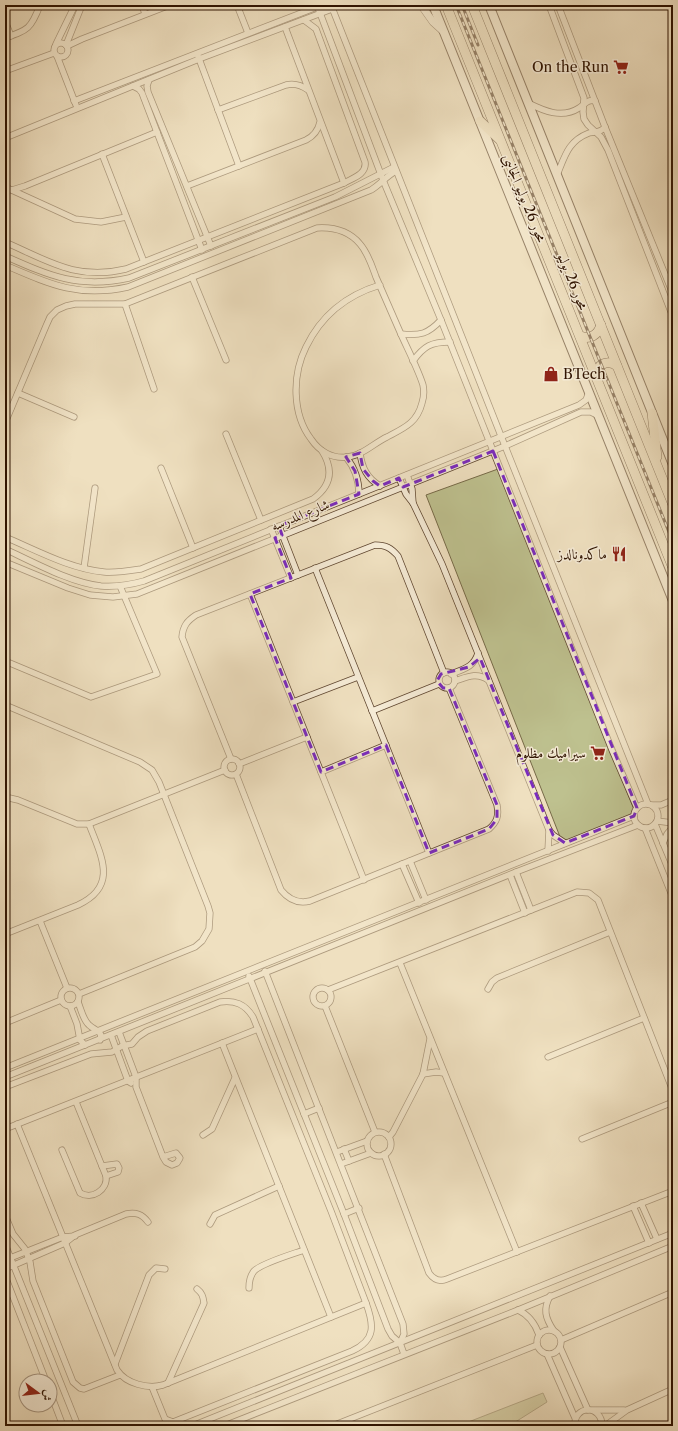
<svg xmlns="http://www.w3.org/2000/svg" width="678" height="1431" font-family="'Libre Caslon Text',Amiri,serif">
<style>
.green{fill:#bec18f;stroke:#766a48}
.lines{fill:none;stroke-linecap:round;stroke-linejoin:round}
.minor-casing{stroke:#5f4630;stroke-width:7}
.tertiary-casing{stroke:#5f4630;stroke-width:8}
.secondary-casing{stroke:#2f1300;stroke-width:10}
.trunk-casing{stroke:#2f1300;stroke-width:10}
.minor{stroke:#f5ebd6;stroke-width:5.5}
.tertiary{stroke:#f5ebd6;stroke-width:7}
.secondary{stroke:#f5ebd6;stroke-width:8}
.trunk{stroke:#efe0c0;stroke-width:9}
.rail-casing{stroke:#2f1300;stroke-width:3}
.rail{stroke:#f5ebd6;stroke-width:1.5;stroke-dasharray:4.5;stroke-linecap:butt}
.marked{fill:none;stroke:#7b2cbf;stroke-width:3;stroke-dasharray:8 5;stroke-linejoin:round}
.labels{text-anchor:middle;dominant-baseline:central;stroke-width:3;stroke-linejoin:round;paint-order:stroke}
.poi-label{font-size:14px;fill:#2f1300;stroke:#f5ebd6;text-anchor:end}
.street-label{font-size:14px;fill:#2f1300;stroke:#f5ebd6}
</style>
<rect width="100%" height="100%" fill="#efe0c0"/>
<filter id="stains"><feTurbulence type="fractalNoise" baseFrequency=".005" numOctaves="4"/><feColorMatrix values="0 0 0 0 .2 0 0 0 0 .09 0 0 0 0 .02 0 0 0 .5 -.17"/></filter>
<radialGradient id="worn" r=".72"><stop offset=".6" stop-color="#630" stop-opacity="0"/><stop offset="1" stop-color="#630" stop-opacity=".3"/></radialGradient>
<g class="green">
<polygon points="498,469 637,817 564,847 426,495"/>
<polygon points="543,1393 547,1402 509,1426 458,1426"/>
</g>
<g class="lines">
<g class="minor-casing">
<g id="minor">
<polyline points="142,5 145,14"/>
<polyline points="237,5 248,33"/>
<polyline points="317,5 383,180 441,320 612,750 637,808"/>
<polyline points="331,5 505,446 648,804"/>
<polyline points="549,5 584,98 583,112 584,119 588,125 601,137 608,150 673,317"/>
<polyline points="558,5 605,127 673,294"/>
<polyline points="5,21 11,36"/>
<polyline points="285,27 344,183"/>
<path d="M5 38C28 30 31 29 40 5"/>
<circle cx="61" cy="50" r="7"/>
<polyline points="56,44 75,5"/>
<polyline points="66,45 82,5"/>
<polyline points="67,46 82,39 170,5"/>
<polyline points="57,56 76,105"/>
<polyline points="198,56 239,166"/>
<polyline points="5,71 54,53"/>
<polyline points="149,80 147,86 148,92 211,246"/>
<polyline points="133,86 139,89 142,93 202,250"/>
<polyline points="74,101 322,5"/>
<path d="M528 103C544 111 562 119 579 108 585 104 588 99 595 101"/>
<path d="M218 110 286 85C294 83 301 85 308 90"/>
<polyline points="5,138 199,59 332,9"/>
<polyline points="102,154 144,262"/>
<path d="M557 175C565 156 568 141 589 133 595 131 601 133 605 127"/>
<path d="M187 186 306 140C314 136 318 131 320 122"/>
<polyline points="5,187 75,219 101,222 126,217"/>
<polyline points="12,190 25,186 157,132"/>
<path d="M5 242C48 261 77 281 126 269L344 183C353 178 367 174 365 162L316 29 304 20"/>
<path d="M5 256C50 276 79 289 129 278L335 197 394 167"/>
<path d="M5 265C49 284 78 298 128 287L371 190C380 185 386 176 396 171"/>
<polyline points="192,277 226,360"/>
<polyline points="125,304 154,389"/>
<path d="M401 334C420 336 428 334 441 320"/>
<path d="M413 361C424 346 431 342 450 342"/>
<polyline points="18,393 74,417"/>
<polyline points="5,405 11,408"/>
<path d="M5 423 46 326 50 317 57 310 66 306 75 304H125L317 228C333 227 349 231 360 244 368 253 372 266 376 277 384 295 392 314 400 332 407 348 418 369 423 385 424 390 424 397 422 403 417 423 404 428 387 437 374 443 362 456 347 457 332 459 319 451 311 439 292 414 292 375 306 347 321 316 347 295 380 285"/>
<polyline points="226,434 261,520"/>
<path d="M360 453C362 468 367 478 380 486"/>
<path d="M346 457C355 468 359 480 359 494"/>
<polyline points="161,468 193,548"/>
<polyline points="407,475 412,489 413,503"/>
<polyline points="399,478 406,494 413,503 442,564 549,830 553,835 565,843"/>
<polyline points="279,526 298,575"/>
<polyline points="271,529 291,578"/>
<path d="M5 537C36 550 70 569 104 572 116 573 128 571 141 569L313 499C331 486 334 470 322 451"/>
<path d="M5 549C33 562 71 583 101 586 116 587 130 585 144 581L579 405 586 400 589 392"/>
<polyline points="5,562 68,588 90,595 113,597 137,594 505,446 581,412 591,412 599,416"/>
<polyline points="84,568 95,488"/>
<polyline points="315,568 429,853"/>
<polyline points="250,594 364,880"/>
<polyline points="5,661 91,697 157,674 120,586"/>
<circle cx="447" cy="680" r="8"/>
<path d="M451 674C464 669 474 667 478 653"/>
<path d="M455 681C467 677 477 672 488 680"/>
<polyline points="293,702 358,677"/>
<polyline points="5,705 140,762 152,770 159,782 208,906 210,913 209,929 202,941 195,947 79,994"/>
<polyline points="372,711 439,684"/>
<path d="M231 759 182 637C183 626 187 621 196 615L375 545C386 545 391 548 398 556L444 673"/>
<circle cx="232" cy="767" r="8"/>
<polyline points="239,764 307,737"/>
<polyline points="321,772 386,745"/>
<path d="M236 774 281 890C289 900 298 904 310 901L489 829C497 822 499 816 497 805L449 688"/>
<polyline points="5,797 18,800 77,824 89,824 225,770"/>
<circle cx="646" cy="816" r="12"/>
<polyline points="652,805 661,805 673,800"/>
<polyline points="657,821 673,823"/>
<polyline points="655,824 673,867"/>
<polyline points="645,828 673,898"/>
<polyline points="663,843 667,834 673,827"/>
<polyline points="548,851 549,830"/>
<polyline points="410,861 426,900"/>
<polyline points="402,864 419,903"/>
<polyline points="516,872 531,910"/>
<polyline points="510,875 525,913"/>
<polyline points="40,921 67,988"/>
<path d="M5 934 78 905C119 886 101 856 89 824"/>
<polyline points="400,963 517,1252"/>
<polyline points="265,971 403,1324 404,1334 400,1343"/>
<polyline points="249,976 344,1214 388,1329 392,1336 400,1343 404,1354"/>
<circle cx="70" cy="997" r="9"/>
<circle cx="322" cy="997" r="9"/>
<polyline points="488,989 492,982 497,978 610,932"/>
<polyline points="328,990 577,892 589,893 598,900 673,1091"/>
<path d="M78 1002C81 1009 83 1020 89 1025 93 1029 99 1030 101 1035L100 1040"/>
<polyline points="70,1006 77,1024 80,1040 85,1045"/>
<polyline points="325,1006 375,1132"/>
<polyline points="5,1023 61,1000"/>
<polyline points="119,1032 136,1077 136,1087 163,1157 176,1153 180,1158 177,1163 172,1165 166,1162 163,1157"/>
<polyline points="111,1035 128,1081 131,1083"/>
<polyline points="222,1043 331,1317"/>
<polyline points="548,1057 644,1018"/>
<polyline points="5,1068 634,816"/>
<polyline points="423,1074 436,1072 444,1073"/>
<polyline points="5,1077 516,872 638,825"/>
<path d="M5 1087 91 1054 112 1052 122 1046 132 1044 138 1037 147 1031 220 1002C235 1000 245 1004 253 1017L331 1211 366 1303C374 1325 376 1340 352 1351L173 1422 165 1419 152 1387"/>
<polyline points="304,1114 319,1108"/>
<path d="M17 1124 117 1370C126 1384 148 1389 163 1385L366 1303"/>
<polyline points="5,1129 258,1029"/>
<circle cx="379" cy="1144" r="12"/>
<polyline points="203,1135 212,1129 235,1078"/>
<polyline points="389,1137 393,1132 423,1074 430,1039"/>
<polyline points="582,1139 673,1102"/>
<polyline points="344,1149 349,1161"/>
<path d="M62 1150 80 1193C92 1200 108 1190 106 1176L76 1102"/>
<polyline points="337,1152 367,1141"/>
<path d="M384 1154 429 1273C434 1280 440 1282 447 1279L673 1191"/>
<polyline points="341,1164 371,1153"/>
<polyline points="102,1166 117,1164 119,1168 118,1172 106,1176"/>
<polyline points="641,1203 657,1239"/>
<polyline points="633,1206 649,1243"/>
<polyline points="344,1214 359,1208"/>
<polyline points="5,1215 13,1234 25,1249 30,1262 33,1281 73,1382 80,1388 84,1389 120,1375"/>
<polyline points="210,1224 215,1215 279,1186"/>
<polyline points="5,1244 78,1426"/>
<polyline points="5,1260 63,1237 75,1236"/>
<path d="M5 1269 65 1243 75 1235 126 1214C136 1212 142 1214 148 1222"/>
<polyline points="5,1276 46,1381"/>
<path d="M249 1288C249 1282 250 1276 254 1271 262 1263 293 1254 304 1250"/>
<path d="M550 1296C543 1309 545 1318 554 1331"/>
<path d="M518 1310C529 1315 535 1323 539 1335"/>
<circle cx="549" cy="1342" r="12"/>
<polyline points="561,1340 673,1292"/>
<polyline points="560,1347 588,1410"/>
<polyline points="547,1354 575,1418"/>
<polyline points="115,1364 149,1275 156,1268 165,1269"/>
<path d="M168 1383 204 1303C203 1296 202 1293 197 1289"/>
<polyline points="50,1392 63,1426"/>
<polyline points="593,1410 624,1410"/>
<polyline points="192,1426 673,1233"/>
<polyline points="224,1426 518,1310 673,1246"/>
<polyline points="332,1426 537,1345"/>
<path d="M575 1426C573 1405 602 1404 602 1426"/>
<polyline points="605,1426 627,1410 673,1389"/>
</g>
</g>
<g class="tertiary-casing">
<polyline id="tertiary" points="421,5 433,22 444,32"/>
</g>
<g class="secondary-casing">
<g id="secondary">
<polyline points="433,5 673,601"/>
<polyline points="489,5 673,465"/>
</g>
</g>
<g class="trunk-casing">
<g id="trunk">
<polyline points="446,5 673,568"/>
<polyline points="472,5 673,505"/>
<polyline points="480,121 499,139"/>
<path d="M580 336C590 340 598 335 601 325"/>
<path d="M596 376C597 364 607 359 617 366"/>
<polyline points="652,413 657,457"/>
</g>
</g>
<use href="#minor" class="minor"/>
<use href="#tertiary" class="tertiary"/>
<use href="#secondary" class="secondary"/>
<use href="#trunk" class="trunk"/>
<g class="rail-casing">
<g id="rail">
<polyline points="456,5 673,542"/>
<polyline points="462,5 478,45"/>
</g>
</g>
<use href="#rail" class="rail"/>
</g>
<path d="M0 0H678V1431H0ZM493 451 637 808 634 816 565 843 553 835 480 658 469 667 441 674 437 681 443 688H449L497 805V819L489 829 429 853 386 745 321 772 250 594 291 578 275 538 282 535 279 526 359 494 355 471 346 457 360 453 363 469 373 481 380 486 399 478 403 487Z" fill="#efe0c0" fill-opacity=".55" fill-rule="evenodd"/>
<path class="marked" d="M493 451 637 808 634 816 565 843 553 835 480 658 469 667 441 674 437 681 443 688H449L497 805V819L489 829 429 853 386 745 321 772 250 594 291 578 275 538 282 535 279 526 359 494 355 471 346 457 360 453 363 469 373 481 380 486 399 478 403 487Z"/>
<defs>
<g id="supermarket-bare" transform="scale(1.2)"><path d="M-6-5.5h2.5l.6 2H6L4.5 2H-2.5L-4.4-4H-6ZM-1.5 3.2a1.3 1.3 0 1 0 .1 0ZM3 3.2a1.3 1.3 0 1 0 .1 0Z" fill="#8f2418" stroke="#f5ebd6" stroke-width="2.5" paint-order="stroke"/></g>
<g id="shop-bare" transform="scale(1.2)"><path d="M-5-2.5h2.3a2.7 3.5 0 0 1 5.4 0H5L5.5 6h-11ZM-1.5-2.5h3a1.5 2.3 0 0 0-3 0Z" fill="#8f2418" stroke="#f5ebd6" stroke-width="2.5" paint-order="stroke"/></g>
<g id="restaurant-bare" transform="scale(1.2)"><path d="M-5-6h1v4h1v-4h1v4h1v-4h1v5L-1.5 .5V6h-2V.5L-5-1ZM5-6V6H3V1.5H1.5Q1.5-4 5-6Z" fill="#8f2418" stroke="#f5ebd6" stroke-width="2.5" paint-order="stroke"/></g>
</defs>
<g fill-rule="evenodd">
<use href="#supermarket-bare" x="621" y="67"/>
<use href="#shop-bare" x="551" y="374"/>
<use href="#restaurant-bare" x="619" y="554"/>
<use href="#supermarket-bare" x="598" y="753"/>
</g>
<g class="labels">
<g class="poi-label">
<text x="609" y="67">On the Run</text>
<text x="563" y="374" text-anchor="start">BTech</text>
<text x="607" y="554">ماكدونالدز</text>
<text x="586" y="753">سيراميك مظلوم</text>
</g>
<g class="street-label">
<text transform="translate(525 198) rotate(68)">محور 26 يوليو الجانبى</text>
<text transform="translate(573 281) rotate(68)">محور 26 يوليو</text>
<text transform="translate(300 515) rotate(-22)">شارع المدرسه</text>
</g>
</g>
<rect width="678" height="1431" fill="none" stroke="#efe0c0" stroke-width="20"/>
<rect x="6" y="6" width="666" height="1419" fill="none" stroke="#2f1300" stroke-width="2"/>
<rect x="10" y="10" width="658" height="1411" fill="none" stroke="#2f1300"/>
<g transform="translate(38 1393) rotate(105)"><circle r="19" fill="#f5ebd6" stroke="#a69580"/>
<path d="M0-3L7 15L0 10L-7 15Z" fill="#8f2418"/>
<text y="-6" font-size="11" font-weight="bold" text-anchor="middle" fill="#2f1300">ش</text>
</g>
<rect width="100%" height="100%" filter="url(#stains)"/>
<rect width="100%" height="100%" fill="url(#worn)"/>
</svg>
